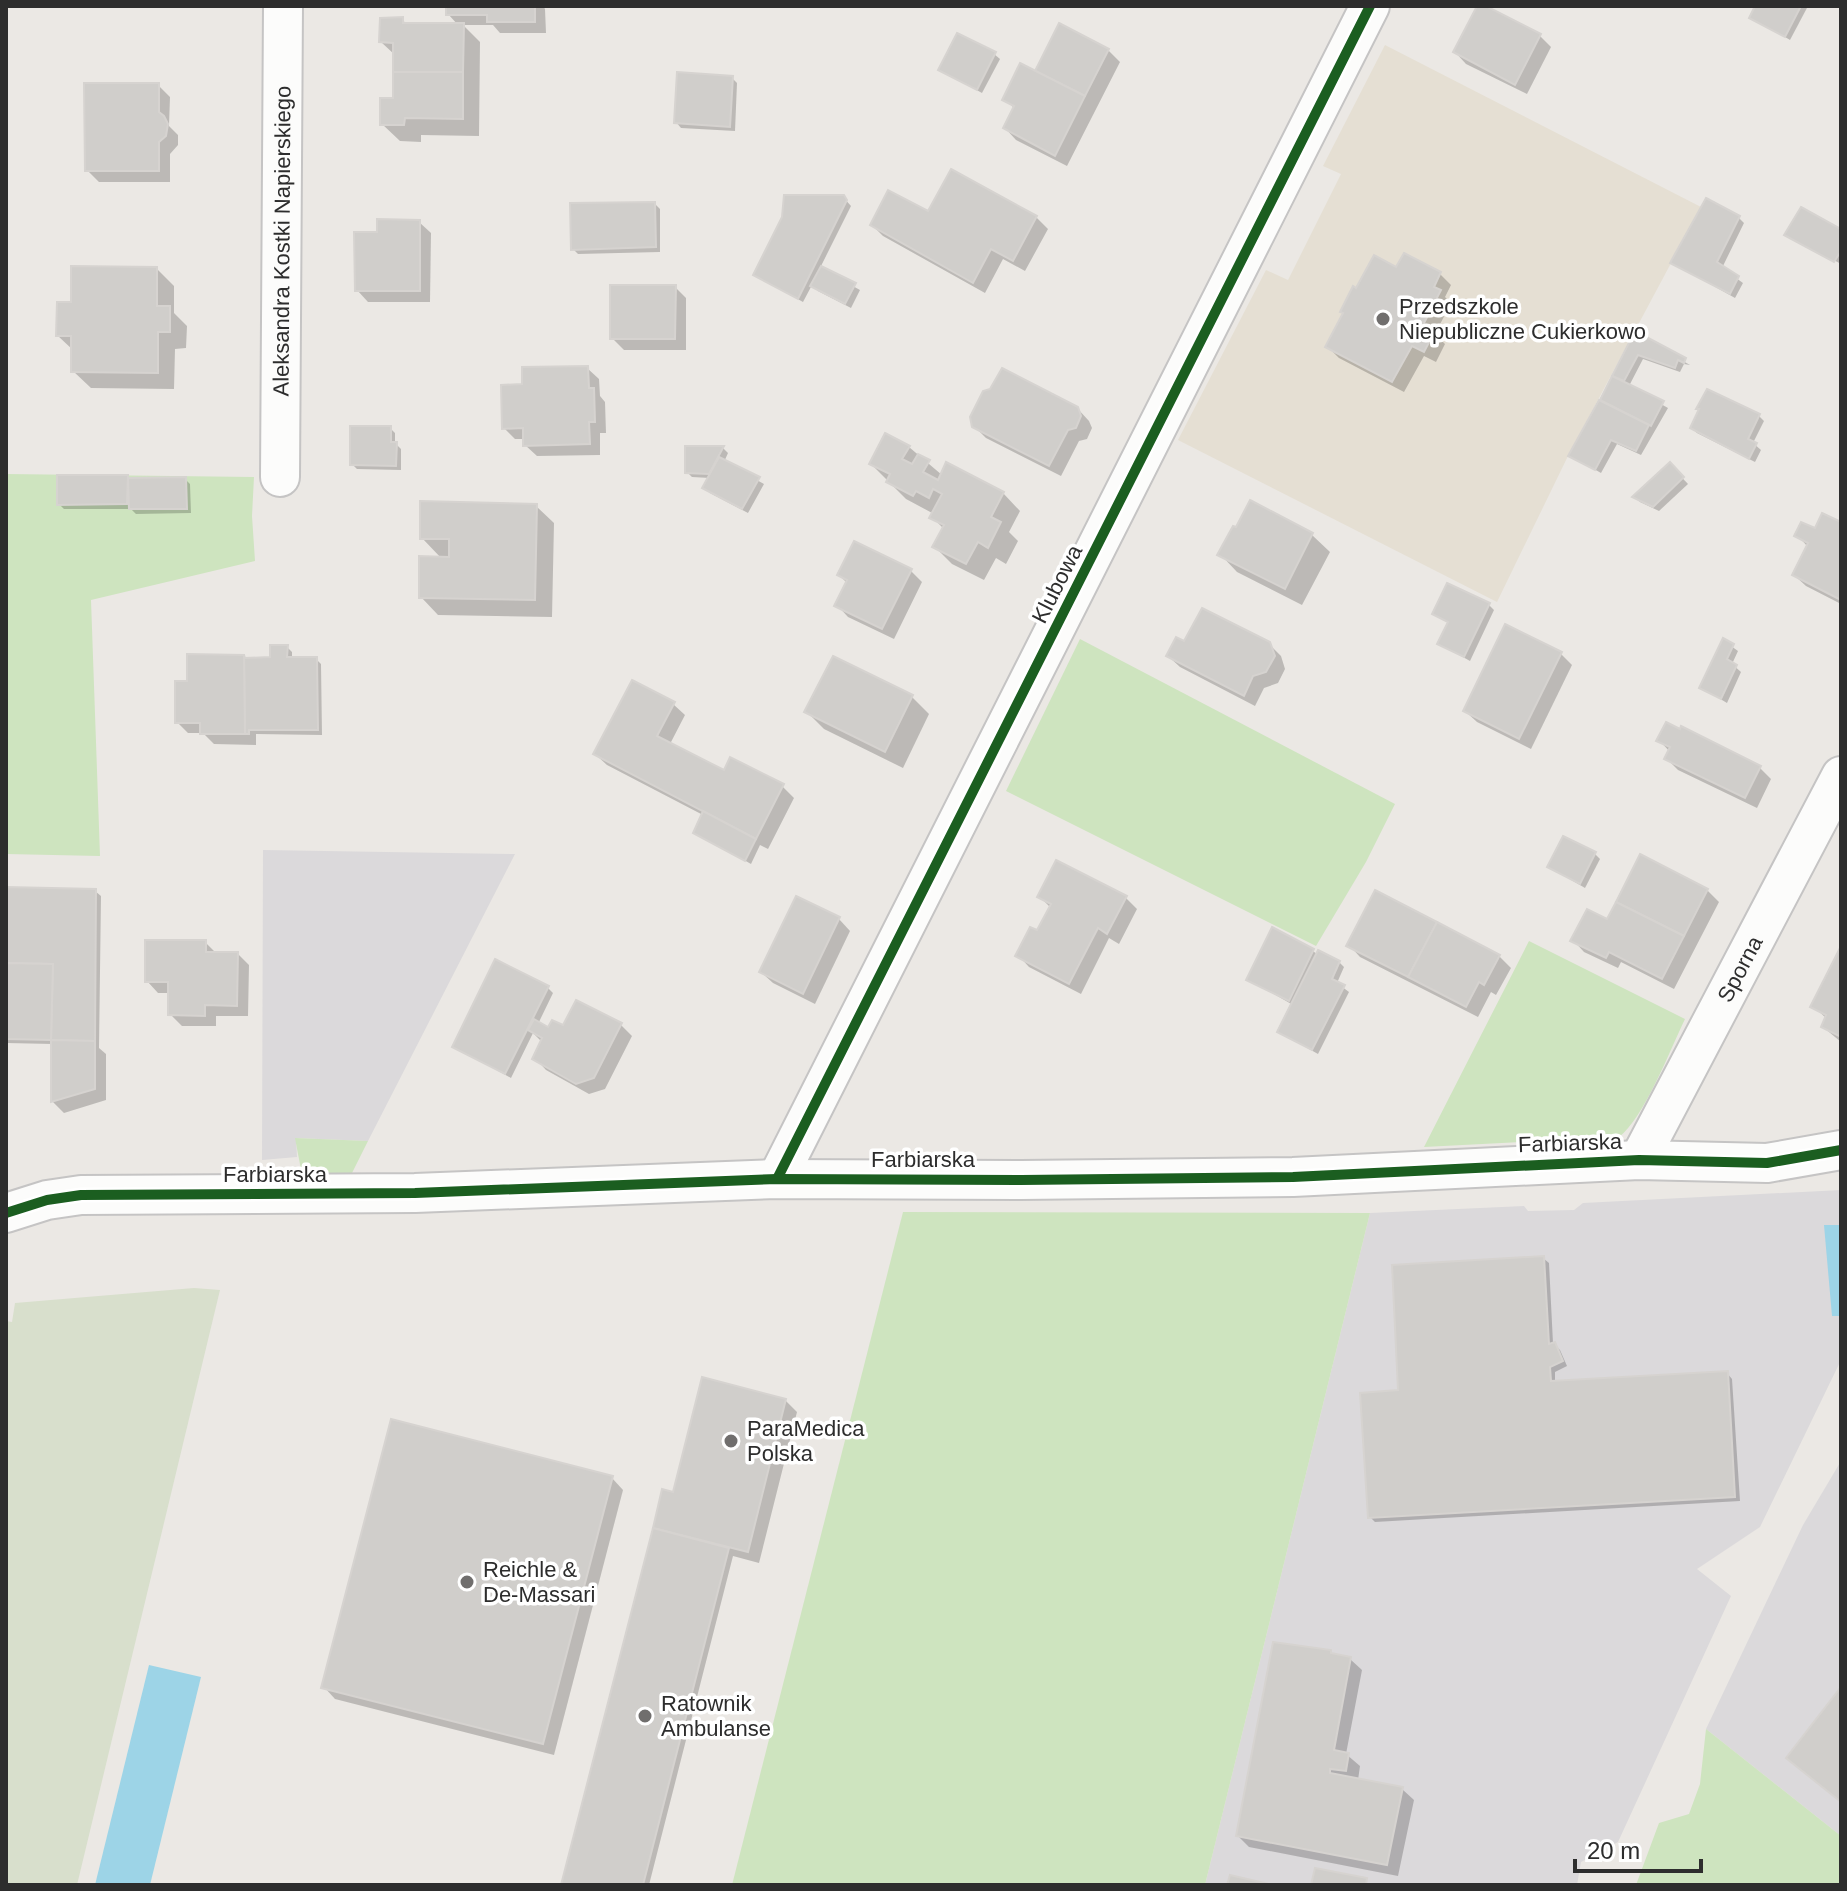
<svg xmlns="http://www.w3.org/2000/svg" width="1847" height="1891" font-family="Arial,sans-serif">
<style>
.industrial{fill:#dbd9db}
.education{fill:#e5dfd3}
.green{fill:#cee4bf}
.cemetery{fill:#d8dfcc}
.water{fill:#9dd4e7}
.shadow{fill:#0003}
.building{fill:#d0cecb;stroke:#d6d3d0;stroke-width:2}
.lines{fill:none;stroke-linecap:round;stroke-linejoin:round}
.minor-casing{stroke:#c5c4c4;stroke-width:42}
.minor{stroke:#fcfcfb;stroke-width:38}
.cycleway-casing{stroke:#fff;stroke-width:15}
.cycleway{stroke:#1b5e20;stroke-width:10}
.poi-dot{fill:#706e6d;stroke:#fff;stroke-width:3}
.labels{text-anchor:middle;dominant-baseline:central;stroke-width:7;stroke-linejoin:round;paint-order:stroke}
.street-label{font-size:22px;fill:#2d2d2d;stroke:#fff}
.poi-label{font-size:22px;fill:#2d2d2d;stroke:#fff;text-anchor:start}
</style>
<rect width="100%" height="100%" fill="#ebe8e4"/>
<g class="industrial">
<polygon points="263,850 515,854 368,1141 296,1138 297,1157 262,1160"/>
<polygon points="1841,1190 1841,1360 1760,1527 1697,1569 1731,1596 1618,1842 1581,1862 1577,1885 1205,1885 1370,1213 1524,1206 1528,1211 1574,1210 1583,1203"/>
<polygon points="1841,1461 1841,1836 1706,1729 1803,1525"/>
</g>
<polygon class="education" points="1385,45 1701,207 1568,456 1497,602 1178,440 1266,270 1288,280 1341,174 1323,166"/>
<g class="green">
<polygon points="6,474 254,477 252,516 255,561 91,600 100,856 6,854"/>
<polygon points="1080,639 1395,804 1366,862 1316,946 1006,791"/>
<path d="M1529 941 1685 1019C1670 1050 1644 1118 1619 1137L1424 1147Z"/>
<polygon points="295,1138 368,1141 351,1175 302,1175"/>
<polygon points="903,1212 1370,1213 1205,1885 732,1885"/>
<polygon points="1706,1729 1841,1836 1841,1885 1636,1885 1659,1823 1689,1814 1700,1784"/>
</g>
<polygon class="cemetery" points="194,1288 220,1290 77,1885 6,1885 6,1321 12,1322 15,1303"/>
<g class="water">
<polygon points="1824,1225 1841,1225 1841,1316 1832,1316"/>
<polygon points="149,1665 201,1677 150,1885 95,1885"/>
</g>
<g class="shadow">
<polygon points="448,6 543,6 545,9 546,33 500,33 493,25 463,25 480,42 479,136 421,135 421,142 400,141 382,124 395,101 395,55 381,42 402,19 407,25 458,25 448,14"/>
<polygon points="1479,6 1540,36 1551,47 1527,94 1466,64 1455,52"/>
<polygon points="1757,6 1808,6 1790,40 1752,17"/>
<polygon points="1108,50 1120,62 1067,166 1016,140 1005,128 1015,109 1005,99 1036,73"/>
<polygon points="994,54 1000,59 982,93 940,70"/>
<polygon points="732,78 737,83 735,131 681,128 676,122"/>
<polygon points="158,85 170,97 169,126 178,135 178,145 170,154 170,182 99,182 87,170"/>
<polygon points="843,197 851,206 820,268 860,290 851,308 818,291 812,285 803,302 755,275"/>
<polygon points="655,204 660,209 660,252 578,254 573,249"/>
<polygon points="929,214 1036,217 1048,229 1025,271 1003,259 985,293 883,236 872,225"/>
<polygon points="1738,217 1744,223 1722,268 1743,283 1735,298 1673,263"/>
<polygon points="419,222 431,233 430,302 368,302 357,290 379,234"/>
<polygon points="1841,231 1841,264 1787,234"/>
<polygon points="157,269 174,286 174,313 187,326 186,348 175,349 174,389 91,388 73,371 73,350 58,336 73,304"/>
<polygon points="1397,269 1440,274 1451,285 1445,297 1451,303 1435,334 1445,344 1436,362 1424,356 1404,392 1339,358 1328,347"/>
<polygon points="675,287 686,298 686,350 624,350 612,338"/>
<polygon points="1636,334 1690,365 1684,364 1680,372 1643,359 1629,386 1668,408 1641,455 1617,444 1601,473 1571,456"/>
<polygon points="587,368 599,379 600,396 605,402 606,433 600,433 600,455 537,456 525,445 525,439 515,439 504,428 524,386"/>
<polygon points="1077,408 1089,421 1092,428 1087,439 1079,441 1061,476 986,438 974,426"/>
<polygon points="1759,416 1764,421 1753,443 1761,450 1755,462 1697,433 1692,428"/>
<polygon points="390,428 395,433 395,443 401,449 401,470 357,469 352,464"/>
<polygon points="909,447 942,475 1003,493 1020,511 1009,532 1018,541 1006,564 996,558 984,580 952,564 935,547 944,529 932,517 934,514 906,499 871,464"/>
<polygon points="687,448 723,448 728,453 724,462 764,484 748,513 710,493 705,488 710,478 692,477 687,472"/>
<polygon points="1670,465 1688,484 1659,511 1640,502 1635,497"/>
<polygon points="59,477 185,479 190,484 191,513 136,514 131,509 64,509 59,504"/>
<polygon points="1251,502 1312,535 1330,552 1302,605 1237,572 1220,554 1237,529"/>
<polygon points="536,506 554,523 552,617 438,615 421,597 442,559 422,538"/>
<polygon points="1841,525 1841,604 1806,586 1794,575 1808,547 1797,535"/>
<polygon points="911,571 922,582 894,639 848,617 837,605 847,583 839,575"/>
<polygon points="1448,585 1489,605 1494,610 1470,661 1440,644 1450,624 1435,614"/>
<polygon points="1724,641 1738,651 1732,664 1741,672 1727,703 1702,688"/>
<polygon points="1184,644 1269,644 1281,656 1285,669 1278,683 1264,688 1255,706 1180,667 1168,656"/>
<polygon points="287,647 292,652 292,659 316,659 321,664 322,735 256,734 256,745 214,744 203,733 188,733 177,722 188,683 246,660 272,659"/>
<polygon points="1560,653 1572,665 1531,749 1477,722 1465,711"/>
<polygon points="912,697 929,714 903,768 824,729 807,712"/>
<polygon points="673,704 685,715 670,744 725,772 782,786 794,798 768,849 760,845 751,864 695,832 703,815 607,765 595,754"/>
<polygon points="1659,740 1760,768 1771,779 1757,808 1678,770 1667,759 1670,752"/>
<polygon points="1595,854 1600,859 1585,888 1549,867"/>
<polygon points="6,889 95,891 101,896 99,1048 106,1054 106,1100 64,1113 53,1102 53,1044 6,1043"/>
<polygon points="1707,890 1719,902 1674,989 1621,962 1618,968 1584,952 1573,940 1608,922"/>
<polygon points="1039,896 1126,898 1137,909 1119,944 1109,938 1081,994 1029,967 1018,955 1038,933 1051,908"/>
<polygon points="839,919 850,931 815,1004 773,983 761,972"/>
<polygon points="205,942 217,954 238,954 249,965 248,1016 216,1016 216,1026 182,1026 170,1014 170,993 158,993 147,981"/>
<polygon points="1349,945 1499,956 1511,968 1496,995 1491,992 1478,1017 1360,957"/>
<polygon points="1841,950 1841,1042 1823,1027 1827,1019 1813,1006"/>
<polygon points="1313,951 1318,955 1339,962 1344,967 1337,983 1349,992 1318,1054 1279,1032 1293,1005 1248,979"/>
<polygon points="496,961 548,988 553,993 538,1024 549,1030 564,1028 577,1003 621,1025 632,1036 605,1089 589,1094 546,1070 535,1058 542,1042 533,1033 511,1078 454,1046"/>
<polygon points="1543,1258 1549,1263 1553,1343 1560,1350 1567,1366 1555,1372 1555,1383 1727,1373 1732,1379 1740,1501 1375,1522 1370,1517 1401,1392"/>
<polygon points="785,1400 797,1412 759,1563 733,1556 649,1885 563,1885 663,1492 674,1495"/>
<polygon points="612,1478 623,1490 554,1755 335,1699 324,1687"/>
<polygon points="1330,1652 1334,1656 1350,1659 1362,1670 1346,1754 1360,1766 1358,1780 1402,1789 1414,1800 1398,1876 1249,1847 1238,1836"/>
</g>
<g class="building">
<polygon points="446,6 535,6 535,22 487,22 487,15 446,15"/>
<polygon points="1477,6 1486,6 1541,34 1515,85 1453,52"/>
<polygon points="1755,6 1801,6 1785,37 1749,18"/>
<polygon points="403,17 403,23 464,23 463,72 393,72 393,43 379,42 380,18"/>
<polygon points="1059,23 1109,49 1085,96 1035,71"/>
<polygon points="957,33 996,52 977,90 938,70"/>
<polygon points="1020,63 1085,96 1055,156 1003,128 1014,106 1002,100"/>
<polygon points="393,72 463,72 463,119 405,118 404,125 380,125 380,98 393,98"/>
<polygon points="677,72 733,76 730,127 674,123"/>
<polygon points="84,83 159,83 159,112 164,116 168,124 166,136 159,142 159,171 85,171"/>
<polygon points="951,169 1037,216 1013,261 991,249 973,283 870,225 888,190 928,211"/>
<polygon points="784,195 844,195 847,200 798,299 753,275 782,217"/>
<polygon points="1706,198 1740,216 1717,262 1739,276 1730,294 1670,263"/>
<polygon points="655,202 656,247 571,250 570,203"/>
<polygon points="1801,207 1841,229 1841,251 1834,262 1784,235"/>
<polygon points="377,219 420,220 420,291 355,291 354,232 377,232"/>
<polygon points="1404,253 1441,272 1434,287 1441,290 1423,325 1435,331 1424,352 1412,346 1392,382 1325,347 1343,313 1340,312 1353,286 1356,288 1374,255 1396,267"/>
<polygon points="71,266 157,267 157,306 170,306 170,332 158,332 158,373 71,372 71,336 56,336 57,302 71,302"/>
<polygon points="821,266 856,283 845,304 810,286"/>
<polygon points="610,285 676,285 675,339 610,339"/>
<polygon points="1635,331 1686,358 1684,363 1678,360 1675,368 1638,355 1624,381 1612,376"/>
<polygon points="588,366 589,388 594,388 595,422 589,422 590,444 523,446 523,428 502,429 501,385 522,384 522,367"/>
<polygon points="1002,368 1078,407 1081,416 1076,428 1068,430 1049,466 972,427 970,417 983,391 990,389"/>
<polygon points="1612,376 1664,401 1651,426 1600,400"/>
<polygon points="1707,389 1760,414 1748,439 1757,443 1749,459 1690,428 1699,409 1696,409"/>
<polygon points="1599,400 1649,425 1636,451 1611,440 1595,470 1568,456"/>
<polygon points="350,426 391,426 391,442 397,442 396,466 350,465"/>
<polygon points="885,433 910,446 902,459 912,464 918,454 930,460 923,472 938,480 946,462 1004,492 991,517 1001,522 988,548 978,542 966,564 932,547 944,525 929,518 942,494 933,489 929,498 916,491 913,496 886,482 890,474 869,464"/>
<polygon points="685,446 724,446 709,474 685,473"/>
<polygon points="719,457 760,477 742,509 702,488"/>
<polygon points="1670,462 1684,477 1653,507 1632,497"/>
<polygon points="57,475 128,475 127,504 57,505"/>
<polygon points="186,477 187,509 129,509 128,478"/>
<polygon points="1250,500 1313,533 1285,589 1217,555 1233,526 1236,527"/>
<polygon points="420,501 537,504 535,600 419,598 419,556 449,557 449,539 420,539"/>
<polygon points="1822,513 1841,522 1841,600 1792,575 1808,543 1794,536 1801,522 1815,528"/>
<polygon points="854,541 912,569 882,629 834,606 847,580 837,575"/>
<polygon points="1447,583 1490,603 1464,657 1437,644 1448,622 1432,614"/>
<polygon points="1202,608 1270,642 1275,656 1266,672 1253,676 1244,696 1166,656 1176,637 1184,641"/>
<polygon points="1505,624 1562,652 1519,739 1463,711"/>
<polygon points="1723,638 1734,644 1727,659 1737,665 1721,699 1699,688"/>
<polygon points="270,645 288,645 287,657 317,657 318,730 249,730 249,734 245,734 244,655 245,658 270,657"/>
<polygon points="187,654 244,655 245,734 200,734 200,723 175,723 175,681 187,681"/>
<polygon points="833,656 913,695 885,752 804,712"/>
<polygon points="632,680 675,702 657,736 724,770 730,757 784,784 756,839 593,754"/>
<polygon points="1666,722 1680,729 1681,726 1761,766 1745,798 1664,759 1670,747 1656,741"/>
<polygon points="703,811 756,839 745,861 693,833"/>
<polygon points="1563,836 1596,852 1580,884 1547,867"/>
<polygon points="1640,854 1708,889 1684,936 1616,902"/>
<polygon points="1056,860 1127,896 1107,934 1098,928 1069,984 1015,956 1030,927 1037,930 1051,904 1037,897"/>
<polygon points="6,887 96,889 95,1041 51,1040 53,964 6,963"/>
<polygon points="1375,890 1437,922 1408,977 1346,946"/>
<polygon points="796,896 840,917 803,994 759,972"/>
<polygon points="1616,902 1684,936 1662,979 1609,952 1606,958 1570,941 1587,909 1607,919"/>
<polygon points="1437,922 1500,955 1484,985 1479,982 1466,1007 1408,977"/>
<polygon points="1272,927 1314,949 1289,1001 1246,980"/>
<polygon points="145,940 206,940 206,952 238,952 237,1006 205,1005 205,1016 168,1015 168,982 145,982"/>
<polygon points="1841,946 1841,1037 1821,1027 1826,1015 1810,1007"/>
<polygon points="1318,950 1340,961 1332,979 1345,985 1312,1050 1277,1032"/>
<polygon points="495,959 549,986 505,1074 452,1047"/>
<polygon points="6,963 53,964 51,1040 6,1039"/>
<polygon points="576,1000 622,1023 594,1078 576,1084 532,1059 542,1038 528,1030 534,1019 548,1027 552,1020 563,1025"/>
<polygon points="51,1040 95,1041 95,1089 51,1102"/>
<polygon points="1544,1256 1549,1344 1555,1342 1563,1361 1550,1367 1551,1381 1728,1371 1735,1497 1368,1518 1360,1393 1398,1390 1392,1265"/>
<polygon points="702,1377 786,1399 748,1552 653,1528 662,1489 673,1492"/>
<polygon points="391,1419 613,1476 543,1744 321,1688"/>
<polygon points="653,1528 729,1548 643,1885 561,1885"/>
<polygon points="1273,1642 1331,1650 1331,1653 1351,1657 1334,1750 1349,1753 1346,1771 1330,1769 1330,1773 1403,1787 1387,1865 1236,1836"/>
<polygon points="1841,1687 1841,1802 1786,1758"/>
<polygon points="1315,1868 1367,1878 1366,1885 1311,1885"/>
<polygon points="1230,1875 1273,1885 1227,1885"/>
</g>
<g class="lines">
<g class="minor-casing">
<g id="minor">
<path id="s1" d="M280 477 283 6"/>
<path id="s2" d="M1639 1160 1841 776"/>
<polyline points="777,1179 1370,6"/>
<polyline points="6,1213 47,1200 81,1195 415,1193 777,1179 1021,1180 1293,1177 1639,1160 1767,1163 1841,1150"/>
</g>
</g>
<use href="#minor" class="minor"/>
<g class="cycleway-casing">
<g id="cycleway">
<polyline points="777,1179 1370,6"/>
<polyline points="6,1213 47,1200 81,1195 415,1193 777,1179 1021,1180 1293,1177 1639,1160 1767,1163 1841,1150"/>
</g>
</g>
<use href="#cycleway" class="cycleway"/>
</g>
<g class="poi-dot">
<circle cx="1383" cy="319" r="8"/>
<circle cx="731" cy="1441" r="8"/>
<circle cx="467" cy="1582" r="8"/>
<circle cx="645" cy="1716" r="8"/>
</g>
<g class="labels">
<g class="street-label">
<text stroke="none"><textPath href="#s1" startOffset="236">Aleksandra Kostki Napierskiego</textPath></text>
<text transform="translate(1057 584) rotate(-63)">Klubowa</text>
<text stroke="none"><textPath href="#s2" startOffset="216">Sporna</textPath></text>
<text transform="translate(1570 1143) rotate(-2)">Farbiarska</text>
<text x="923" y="1159">Farbiarska</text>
<text x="275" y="1174">Farbiarska</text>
</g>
<g class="poi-label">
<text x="1399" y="306">Przedszkole<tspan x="1399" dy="25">Niepubliczne Cukierkowo</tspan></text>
<text x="747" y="1428">ParaMedica<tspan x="747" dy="25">Polska</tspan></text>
<text x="483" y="1569">Reichle &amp;<tspan x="483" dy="25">De-Massari</tspan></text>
<text x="661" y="1703">Ratownik<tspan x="661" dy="25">Ambulanse</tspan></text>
</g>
</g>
<rect width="1847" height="1891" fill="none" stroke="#2d2d2d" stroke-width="16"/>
<path d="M1575 1859v12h126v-12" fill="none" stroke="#2d2d2d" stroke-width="4"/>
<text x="1587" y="1859" font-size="24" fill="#2d2d2d" stroke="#ffffff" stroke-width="6" paint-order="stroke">20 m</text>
</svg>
